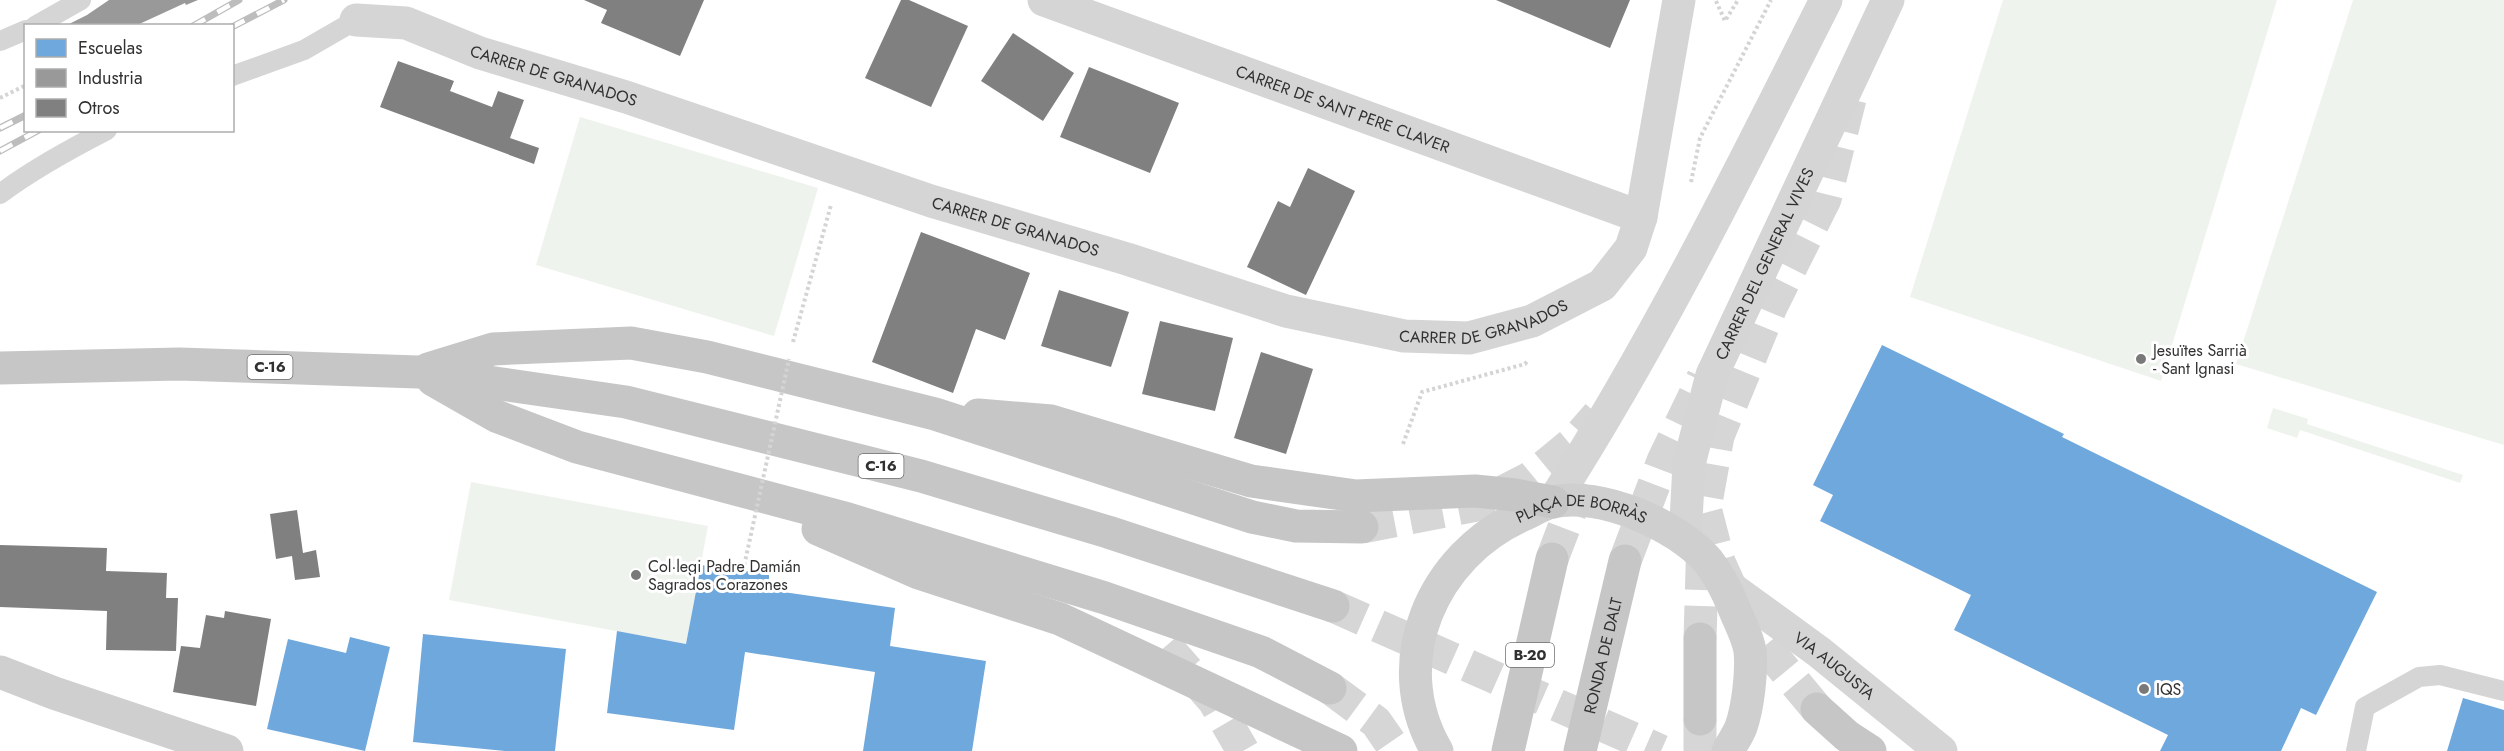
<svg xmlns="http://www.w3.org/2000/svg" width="2504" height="751" font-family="Jost,sans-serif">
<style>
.garden{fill:#eff3ed}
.schools{fill:#6fa8dc}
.industry{fill:#999}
.building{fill:#808080}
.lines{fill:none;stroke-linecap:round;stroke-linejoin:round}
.trunk-tunnel{stroke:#d6d6d6;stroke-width:33;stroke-dasharray:33 16;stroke-linecap:butt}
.path{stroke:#d4d4d4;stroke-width:4;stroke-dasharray:3 3;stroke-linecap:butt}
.service{stroke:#d5d5d5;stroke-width:20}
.minor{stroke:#d5d5d5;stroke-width:33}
.tertiary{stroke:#d5d5d5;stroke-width:33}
.secondary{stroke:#cfcfcf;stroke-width:33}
.trunk{stroke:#c6c6c6;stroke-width:33}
.rail-casing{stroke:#bdbdbd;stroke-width:7}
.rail{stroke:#fff;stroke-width:4.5;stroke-dasharray:14;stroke-linecap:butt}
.path-bridge{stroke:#d4d4d4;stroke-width:4;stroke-dasharray:3 3;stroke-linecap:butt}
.poi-dot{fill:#797979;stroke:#fff;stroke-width:2}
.labels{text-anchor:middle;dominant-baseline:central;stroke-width:6;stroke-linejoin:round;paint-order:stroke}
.shield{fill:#fff;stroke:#6f6f6f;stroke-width:1.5}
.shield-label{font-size:15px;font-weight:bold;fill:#313131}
.street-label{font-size:16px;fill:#313131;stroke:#fff}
.poi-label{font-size:16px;fill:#313131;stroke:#fff;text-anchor:start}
</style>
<rect width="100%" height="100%" fill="#fff"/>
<g class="garden">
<polygon points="2003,0 2277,0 2161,381 1910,297"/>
<polygon points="2353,0 2504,0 2504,445 2236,364"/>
<polygon points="580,117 818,188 774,336 536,265"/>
<polygon points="2273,408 2308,419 2307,424 2463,475 2460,483 2300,430 2297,438 2267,428"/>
<polygon points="471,482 708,526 686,644 449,600"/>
</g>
<g class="schools">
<polygon points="1882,345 2064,434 2062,437 2377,592 2316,715 2301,708 2281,751 2160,751 2168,735 1954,630 1971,595 1820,521 1833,495 1813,485"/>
<polygon points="701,565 769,574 769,590 895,608 890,646 986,661 972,751 863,751 875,672 745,652 734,730 607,713 617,631 686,644"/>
<polygon points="423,634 566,649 555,751 505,751 413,742"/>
<polygon points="350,637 390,647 365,751 267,729 288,639 346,653"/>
<polygon points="2463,698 2504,710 2504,751 2447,751"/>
</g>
<polygon class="industry" points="109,0 198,0 186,5 185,3 135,26 65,26 87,15"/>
<g class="building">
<polygon points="584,0 704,0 680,56 601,23 607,10"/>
<polygon points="901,0 909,0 968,26 931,107 865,78"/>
<polygon points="1496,0 1630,0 1610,48"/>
<polygon points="1013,33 1074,73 1043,121 981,81"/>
<polygon points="398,61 454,81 450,91 492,107 498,91 524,100 510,138 539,148 534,164 380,107"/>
<polygon points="1089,67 1179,103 1150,173 1060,137"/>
<polygon points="1308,168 1355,191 1306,295 1247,267 1278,201 1290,207"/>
<polygon points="921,232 1030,273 1005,340 976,329 953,393 872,362"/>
<polygon points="1059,290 1129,312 1111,367 1041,346"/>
<polygon points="1160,321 1233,338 1215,411 1142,394"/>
<polygon points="1261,352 1313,369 1286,454 1234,438"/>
<polygon points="297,510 303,553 316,550 320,577 295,580 292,556 276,559 270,514"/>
<polygon points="0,545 107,548 106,571 167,573 166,598 178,598 176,651 106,650 107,611 0,607"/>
<polygon points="225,611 271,619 256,706 173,692 181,646 200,648 206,615 224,618"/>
</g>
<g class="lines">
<g class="trunk-tunnel">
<polyline points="1362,527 1477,505 1530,478 1575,441 1598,415"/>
<polyline points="1552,559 1584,475"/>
<polyline points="1625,561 1663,461 1703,378"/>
<polyline points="1333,606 1661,751"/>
<polyline points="1700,639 1703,536"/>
<polyline points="1166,646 1214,701 1243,751"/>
<polyline points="1330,688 1376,722 1396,751"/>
<polyline points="1817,709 1758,638 1737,602 1719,562 1705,508 1718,436 1771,307 1825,199 1850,99"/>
<polyline points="1700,719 1700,751"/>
</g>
<g class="path">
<polyline points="1716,1 1725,21 1738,0"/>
<polyline points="0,98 26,85"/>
<polyline points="1691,182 1700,138 1771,0"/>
<polyline points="793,342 831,205"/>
<polyline points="1403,444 1422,392 1525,364 1528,360"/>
</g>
<g class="service">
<polyline points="35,26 81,0"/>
<polyline points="0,41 26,30"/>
<polyline points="232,76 304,50 356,20"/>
<path d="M0 194C33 169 70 149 107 130"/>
<polyline points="2356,751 2365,707 2419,677 2440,675 2504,691"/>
</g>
<g class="minor">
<path id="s1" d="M1044 0 1641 217"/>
<path id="s2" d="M356 20 406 23 480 53 626 97 931 201 1127 259 1286 311 1404 336 1469 338 1532 321 1602 285 1631 248 1641 217 1679 0"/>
</g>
<g class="tertiary">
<path d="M1553 502C1656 341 1740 171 1826 0"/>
<path id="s3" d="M1685 540 1689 464 1712 375 1888 0"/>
<path id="s4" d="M1724 583 1819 652 1941 751"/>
</g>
<g class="secondary">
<polyline points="0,672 54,693 227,751"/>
<path id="s5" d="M1437 751C1385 662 1432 555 1523 515 1532 511 1543 504 1552 502 1600 491 1677 525 1708 561 1720 576 1727 591 1734 608 1739 621 1748 637 1750 651 1752 672 1748 707 1741 727 1738 735 1732 743 1728 751"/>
</g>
<g class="trunk">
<polyline points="0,368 179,364 418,372 626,402 921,476 1108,532 1333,606"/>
<polyline points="428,369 493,349 631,343 707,357 935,414 1252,517 1296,526 1362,527"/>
<polyline points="433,380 496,416 577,447 848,519 1105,598 1261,652 1330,688"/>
<polyline points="978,415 1051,421 1251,481 1356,496 1475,491 1515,495 1553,502"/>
<polyline points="818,529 919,573 1060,619 1341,751"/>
<polyline points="1817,709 1847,736 1870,751"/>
<polyline points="1700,719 1700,639"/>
<polyline points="1508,751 1552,559"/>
<path id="s6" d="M1580 751 1625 561"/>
</g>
<g class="rail-casing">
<g id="rail">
<polyline points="193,26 239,0"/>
<polyline points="232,27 284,0"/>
<polyline points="0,128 26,115"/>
<polyline points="0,151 39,130"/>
</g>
</g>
<use href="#rail" class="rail"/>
<polyline class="path-bridge" points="743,571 789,359"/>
</g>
<g class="poi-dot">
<circle cx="2141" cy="359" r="6"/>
<circle cx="636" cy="575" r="6"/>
<circle cx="2144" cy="689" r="6"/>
</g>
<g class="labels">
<g class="shield">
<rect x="247.5" y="355" width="45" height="24" rx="4.5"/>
<rect x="858.5" y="454" width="45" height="24" rx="4.5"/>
<rect x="1506" y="643" width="48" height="24" rx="4.5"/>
</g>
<g class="shield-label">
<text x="270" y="367">C-16</text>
<text x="881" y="466">C-16</text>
<text x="1530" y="655">B-20</text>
</g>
<g class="street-label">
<text stroke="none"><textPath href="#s2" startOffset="207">CARRER DE GRANADOS</textPath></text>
<text stroke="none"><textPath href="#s1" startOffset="318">CARRER DE SANT PERE CLAVER</textPath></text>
<text stroke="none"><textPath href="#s2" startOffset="693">CARRER DE GRANADOS</textPath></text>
<text stroke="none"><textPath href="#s3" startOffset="291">CARRER DEL GENERAL VIVES</textPath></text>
<text stroke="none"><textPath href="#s2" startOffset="1179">CARRER DE GRANADOS</textPath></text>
<text stroke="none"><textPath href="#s5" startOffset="345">PLAÇA DE BORRÀS</textPath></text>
<text stroke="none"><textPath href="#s6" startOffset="98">RONDA DE DALT</textPath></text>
<text stroke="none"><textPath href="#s4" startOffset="138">VIA AUGUSTA</textPath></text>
</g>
<g class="poi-label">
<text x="2153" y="350">Jesuïtes Sarrià<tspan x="2153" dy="18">- Sant Ignasi</tspan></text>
<text x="648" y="566">Col·legi Padre Damián<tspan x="648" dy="18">Sagrados Corazones</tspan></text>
<text x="2156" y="689">IQS</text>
</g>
</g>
<rect x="24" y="24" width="210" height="108" fill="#ffffff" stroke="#adadad" stroke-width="1.5"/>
<rect x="36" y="39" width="30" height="18" fill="#6fa8dc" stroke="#adadad" stroke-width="1.5"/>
<text x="78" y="54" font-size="18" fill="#313131">Escuelas</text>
<rect x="36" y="69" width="30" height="18" fill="#999999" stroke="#adadad" stroke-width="1.5"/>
<text x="78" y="84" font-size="18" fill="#313131">Industria</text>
<rect x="36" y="99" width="30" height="18" fill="#808080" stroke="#adadad" stroke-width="1.5"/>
<text x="78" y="114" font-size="18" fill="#313131">Otros</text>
</svg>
